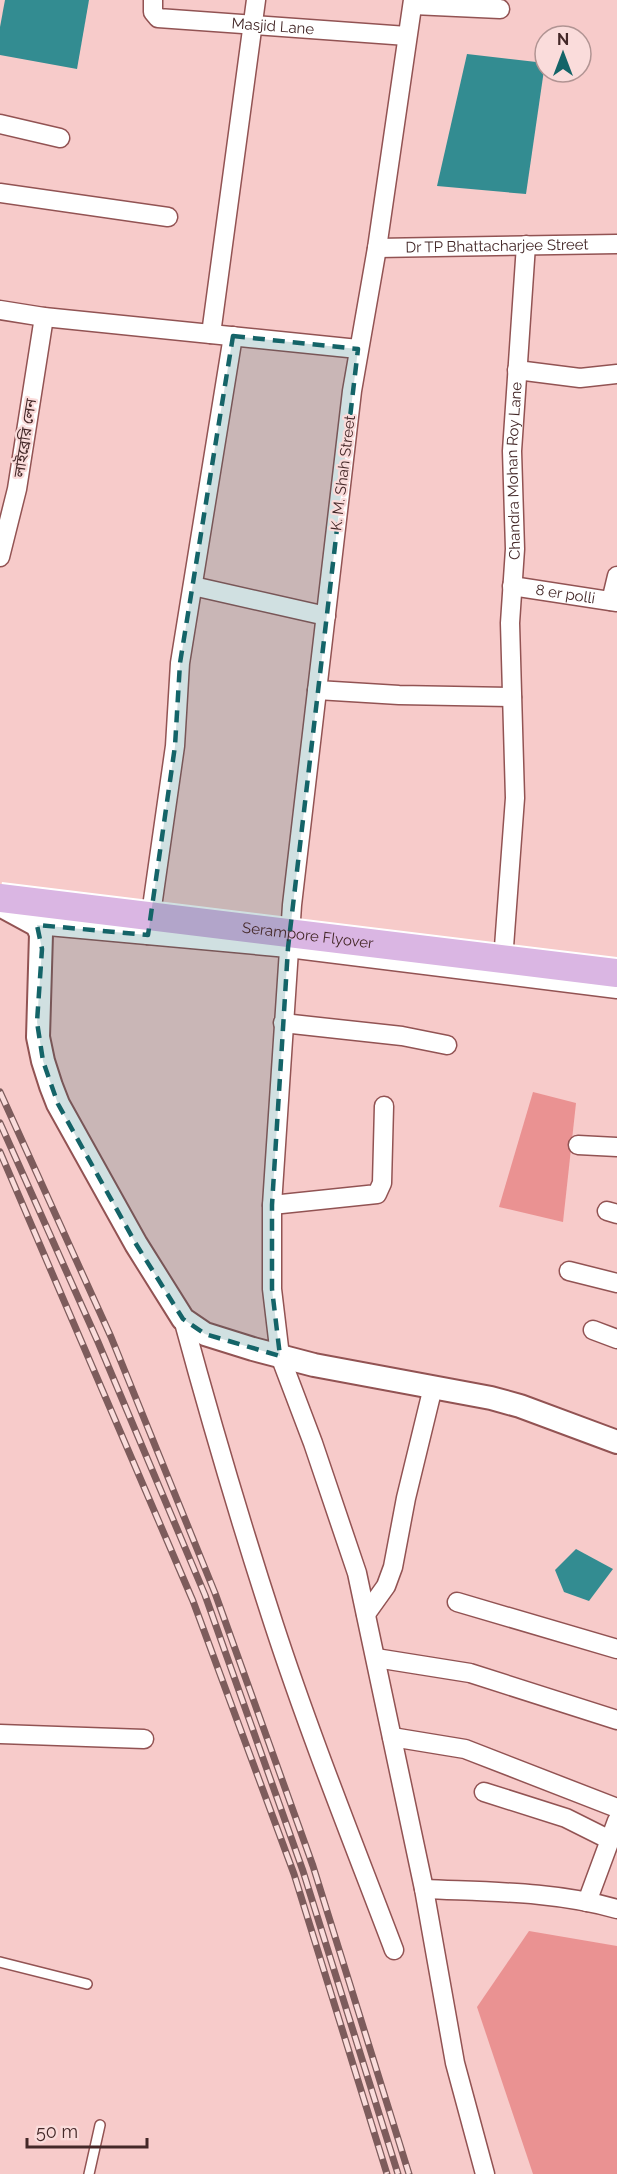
<svg xmlns="http://www.w3.org/2000/svg" width="617" height="2174" font-family="Raleway,'Noto Sans Bengali',sans-serif">
<style>
.green{fill:#ea9292}
.water{fill:#338c91}
.lines{fill:none;stroke-linecap:round;stroke-linejoin:round}
.service-casing{stroke:#925353;stroke-width:12}
.minor-casing{stroke:#925353;stroke-width:21}
.tertiary-casing{stroke:#925353;stroke-width:26}
.service{stroke:#fff;stroke-width:9}
.minor{stroke:#fff;stroke-width:18}
.tertiary{stroke:#fff;stroke-width:22}
.rail-casing{stroke:#7d5c5c;stroke-width:7}
.rail{stroke:#fadcdb;stroke-width:4.5;stroke-dasharray:14;stroke-linecap:butt}
.primary-bridge-casing{stroke:#fff;stroke-width:32;stroke-linecap:butt}
.primary-bridge{stroke:#dab6e3;stroke-width:28}
.marked{fill:#146468;fill-opacity:0.2;stroke:#146468;stroke-width:4.5;stroke-dasharray:12 8;stroke-linejoin:round}
.labels{text-anchor:middle;dominant-baseline:central;stroke-width:4.5;stroke-linejoin:round;paint-order:stroke}
.street-label{font-size:15px;fill:#442828;stroke:#fadcdb}
</style>
<rect width="100%" height="100%" fill="#f7cbca"/>
<g class="green">
<polygon points="533,1092 576,1103 563,1222 499,1207"/>
<polygon points="529,1931 617,1946 617,2174 533,2174 477,2007"/>
</g>
<g class="water">
<polygon points="5,0 89,0 77,69 0,55 0,27"/>
<polygon points="467,54 545,63 526,194 437,186"/>
<polygon points="576,1549 613,1569 589,1601 564,1592 555,1570"/>
</g>
<g class="lines">
<g class="service-casing">
<g id="service">
<polyline points="0,1962 87,1984"/>
<polyline points="89,2174 100,2125"/>
</g>
</g>
<g class="minor-casing">
<g id="minor">
<path id="s1" d="M153 0V12L158 18 407 36"/>
<polyline points="413,0 377,248 352,391 292,905 272,1205 272,1289 280,1356 313,1443 357,1573 424,1889 455,2063 485,2174"/>
<polyline points="413,5 500,9"/>
<polyline points="0,124 60,138"/>
<polyline points="0,193 168,217"/>
<path id="s2" d="M377 248 617 244"/>
<polyline points="0,310 44,317 358,349"/>
<polyline points="211,334 256,0"/>
<polyline points="517,370 580,378 617,374"/>
<polyline points="0,557 17,489 44,317"/>
<polyline points="193,586 326,616"/>
<path id="s3" d="M512 586 617 602"/>
<polyline points="611,601 617,576"/>
<polyline points="317,690 399,695 512,697"/>
<polyline points="37,925 288,948 617,989"/>
<polyline points="148,935 175,746 180,663 233,336"/>
<path id="s4" d="M502 974 515 798 510 623 515 549 512 451 526 245"/>
<polyline points="283,1023 402,1036 447,1045"/>
<polyline points="578,1145 617,1147"/>
<polyline points="272,1205 377,1194 382,1183 384,1106"/>
<polyline points="607,1211 617,1214"/>
<polyline points="569,1271 617,1283"/>
<path d="M183 1319C211 1422 241 1524 274 1625 310 1735 353 1842 394 1950"/>
<polyline points="593,1330 617,1339"/>
<polyline points="457,1602 617,1649"/>
<polyline points="366,1614 386,1586 393,1567 406,1498 433,1387"/>
<polyline points="376,1658 470,1673 617,1720"/>
<polyline points="0,1734 144,1739"/>
<polyline points="392,1737 465,1749 617,1808"/>
<polyline points="484,1792 566,1818 610,1840"/>
<path d="M424 1889C489 1892 554 1891 617 1909"/>
<polyline points="587,1902 617,1821"/>
</g>
</g>
<g class="tertiary-casing">
<polyline id="tertiary" points="0,905 37,925 41,934 38,1037 43,1061 51,1086 58,1104 136,1244 183,1319 205,1334 253,1349 314,1365 491,1398 520,1406 617,1442"/>
</g>
<use href="#service" class="service"/>
<use href="#minor" class="minor"/>
<use href="#tertiary" class="tertiary"/>
<g class="rail-casing">
<g id="rail">
<polyline points="0,1092 111,1337 215,1593 313,1866 409,2174"/>
<polyline points="0,1123 98,1342 205,1595 303,1871 398,2174"/>
<polyline points="0,1152 193,1601 294,1874 387,2174"/>
</g>
</g>
<use href="#rail" class="rail"/>
<g class="primary-bridge-casing">
<g id="primary-bridge">
<path id="s5" d="M0 898 617 973"/>
</g>
</g>
<use href="#primary-bridge" class="primary-bridge"/>
</g>
<path class="marked" d="M233 336 358 349 288 948 272 1205V1289L280 1356 205 1334 183 1319 136 1244 58 1104 43 1061 37 1022 42 949 37 925 148 935 175 746 180 663Z"/>
<g class="labels">
<g class="street-label">
<text stroke="none"><textPath href="#s1" startOffset="135">Masjid Lane</textPath></text>
<text stroke="none"><textPath href="#s2" startOffset="120">Dr TP Bhattacharjee Street</textPath></text>
<text transform="translate(25 438) rotate(-81)">লাইব্রেরি লেন</text>
<text stroke="none"><textPath href="#s4" startOffset="504">Chandra Mohan Roy Lane</textPath></text>
<text transform="translate(343 473) rotate(-83)">K. M. Shah Street</text>
<text stroke="none"><textPath href="#s3" startOffset="54">8 er polli</textPath></text>
<text stroke="none"><textPath href="#s5" startOffset="310">Serampore Flyover</textPath></text>
</g>
</g>
<g transform="translate(563 54)"><circle r="28" fill="#fadcdb" stroke="#b19493" stroke-width="1.5"/>
<path d="M0-4.5L10 22L0 15L-10 22Z" fill="#146468"/>
<text y="-9" font-size="16" font-weight="bold" text-anchor="middle" fill="#442828">N</text>
</g>
<path d="M27 2138v9h120v-9" fill="none" stroke="#442828" stroke-width="3"/>
<text x="36" y="2138" font-size="18" fill="#442828" stroke="#fadcdb" stroke-width="4.5" paint-order="stroke">50 m</text>
</svg>
